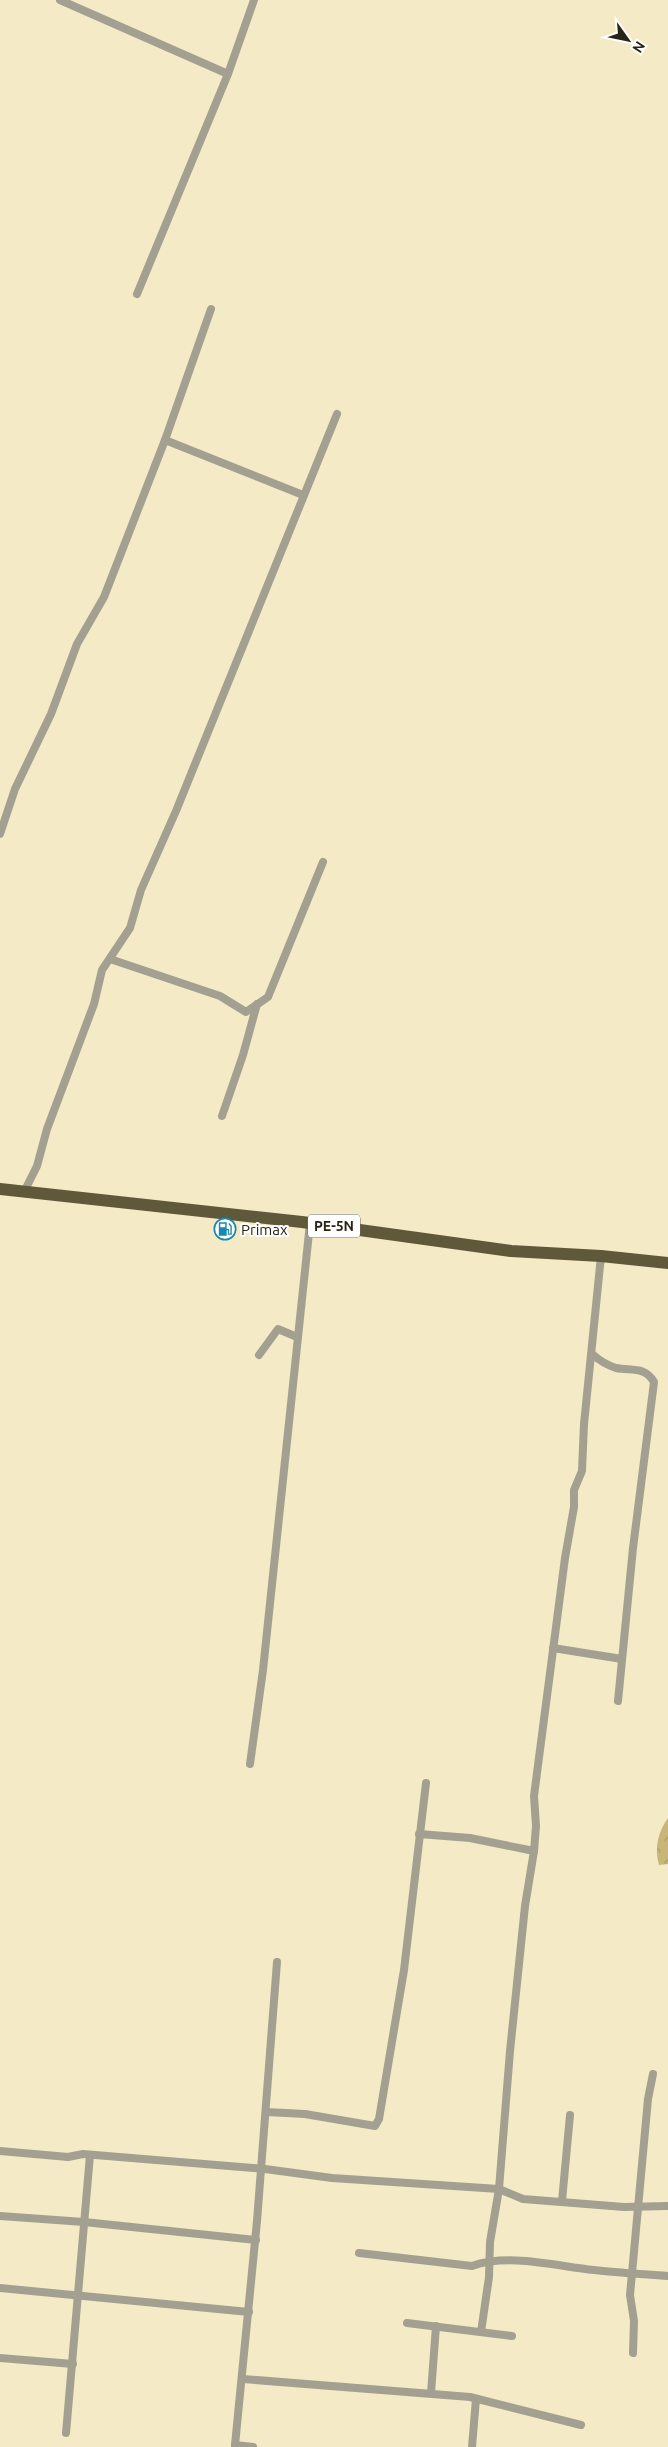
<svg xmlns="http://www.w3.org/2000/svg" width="668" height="2447" font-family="Ubuntu,sans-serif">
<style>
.forest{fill:url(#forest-crowns)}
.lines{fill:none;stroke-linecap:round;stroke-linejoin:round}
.minor{stroke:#a4a091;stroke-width:8}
.trunk{stroke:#60583b;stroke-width:12}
.labels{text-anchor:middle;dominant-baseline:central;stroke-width:4;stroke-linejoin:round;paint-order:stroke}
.shield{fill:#fff;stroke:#68665c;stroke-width:1}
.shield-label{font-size:14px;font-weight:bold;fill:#282416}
.poi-label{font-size:15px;fill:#282416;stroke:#fff;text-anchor:start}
</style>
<defs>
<pattern id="forest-crowns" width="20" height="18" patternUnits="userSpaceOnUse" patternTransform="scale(1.25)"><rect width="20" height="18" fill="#c7b678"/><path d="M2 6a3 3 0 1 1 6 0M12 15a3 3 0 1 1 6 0" fill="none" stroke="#ab9c67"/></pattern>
</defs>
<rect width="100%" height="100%" fill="#f4eac6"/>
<path class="forest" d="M668 1818V1864L659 1865C654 1848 658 1832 668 1818Z"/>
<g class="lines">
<g class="minor">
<polyline points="60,0 228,74"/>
<polyline points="137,294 228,74 254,0"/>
<polyline points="165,440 303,495"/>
<polyline points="0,834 15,789 51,714 77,644 104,597 165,440 211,309"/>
<polyline points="110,959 220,996 246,1012 268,997 323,862"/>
<polyline points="222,1116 243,1055 257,1004"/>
<polyline points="24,1192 37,1166 47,1129 94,1004 102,970 130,928 141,890 176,811 337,414"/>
<path d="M592 1354C599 1360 606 1365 616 1368 631 1371 645 1366 654 1382L633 1548 618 1701"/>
<polyline points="259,1355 278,1329 297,1337"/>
<polyline points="553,1648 622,1659"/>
<polyline points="250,1764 263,1670 310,1223"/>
<polyline points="419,1834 470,1838 534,1851 536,1826 534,1796 565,1558 574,1507 574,1490 582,1471 584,1424 601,1256"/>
<polyline points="266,2112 305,2114 375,2126 379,2119 404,1970 426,1783"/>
<polyline points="0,2151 68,2157 83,2154 265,2169 332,2178 499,2189 523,2199 624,2207 668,2206"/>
<polyline points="562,2201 570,2115"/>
<polyline points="0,2216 84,2222 256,2240"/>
<path d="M359 2253 472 2266C509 2253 555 2266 594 2270 619 2273 643 2274 668 2276"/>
<polyline points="0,2288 249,2312"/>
<polyline points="407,2323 512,2336"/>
<polyline points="481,2332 489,2277 490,2242 499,2189 510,2051 525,1906 534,1851"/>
<polyline points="633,2353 634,2321 630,2295 648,2099 653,2074"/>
<polyline points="0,2358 73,2364"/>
<polyline points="243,2379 470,2397 581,2425"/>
<polyline points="431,2393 436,2326"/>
<polyline points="66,2433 90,2155"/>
<polyline points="235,2445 257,2221 277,1962"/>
<polyline points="235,2447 235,2445 253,2447"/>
<polyline points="472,2447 476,2399"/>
</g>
<polyline class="trunk" points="0,1189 302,1222 511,1251 601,1256 668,1263"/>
</g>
<defs>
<g id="fuel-ring" transform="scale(1.125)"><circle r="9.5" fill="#fff" stroke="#1788ae" stroke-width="1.5"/><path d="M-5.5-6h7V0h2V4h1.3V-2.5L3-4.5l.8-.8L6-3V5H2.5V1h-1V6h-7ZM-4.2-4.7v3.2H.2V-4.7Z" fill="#1788ae"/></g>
</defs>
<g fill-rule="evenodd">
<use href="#fuel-ring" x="225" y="1229"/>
</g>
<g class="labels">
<rect class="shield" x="308" y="1214.5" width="52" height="23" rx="4"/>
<g class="shield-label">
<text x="334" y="1226">PE-5N</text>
</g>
<g class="poi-label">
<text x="241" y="1229">Primax</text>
</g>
</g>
<g transform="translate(628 40) rotate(123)" stroke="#ffffff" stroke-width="4" paint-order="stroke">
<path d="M0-4L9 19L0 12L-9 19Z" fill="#282416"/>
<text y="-8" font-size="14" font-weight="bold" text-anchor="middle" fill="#282416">N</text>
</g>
</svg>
